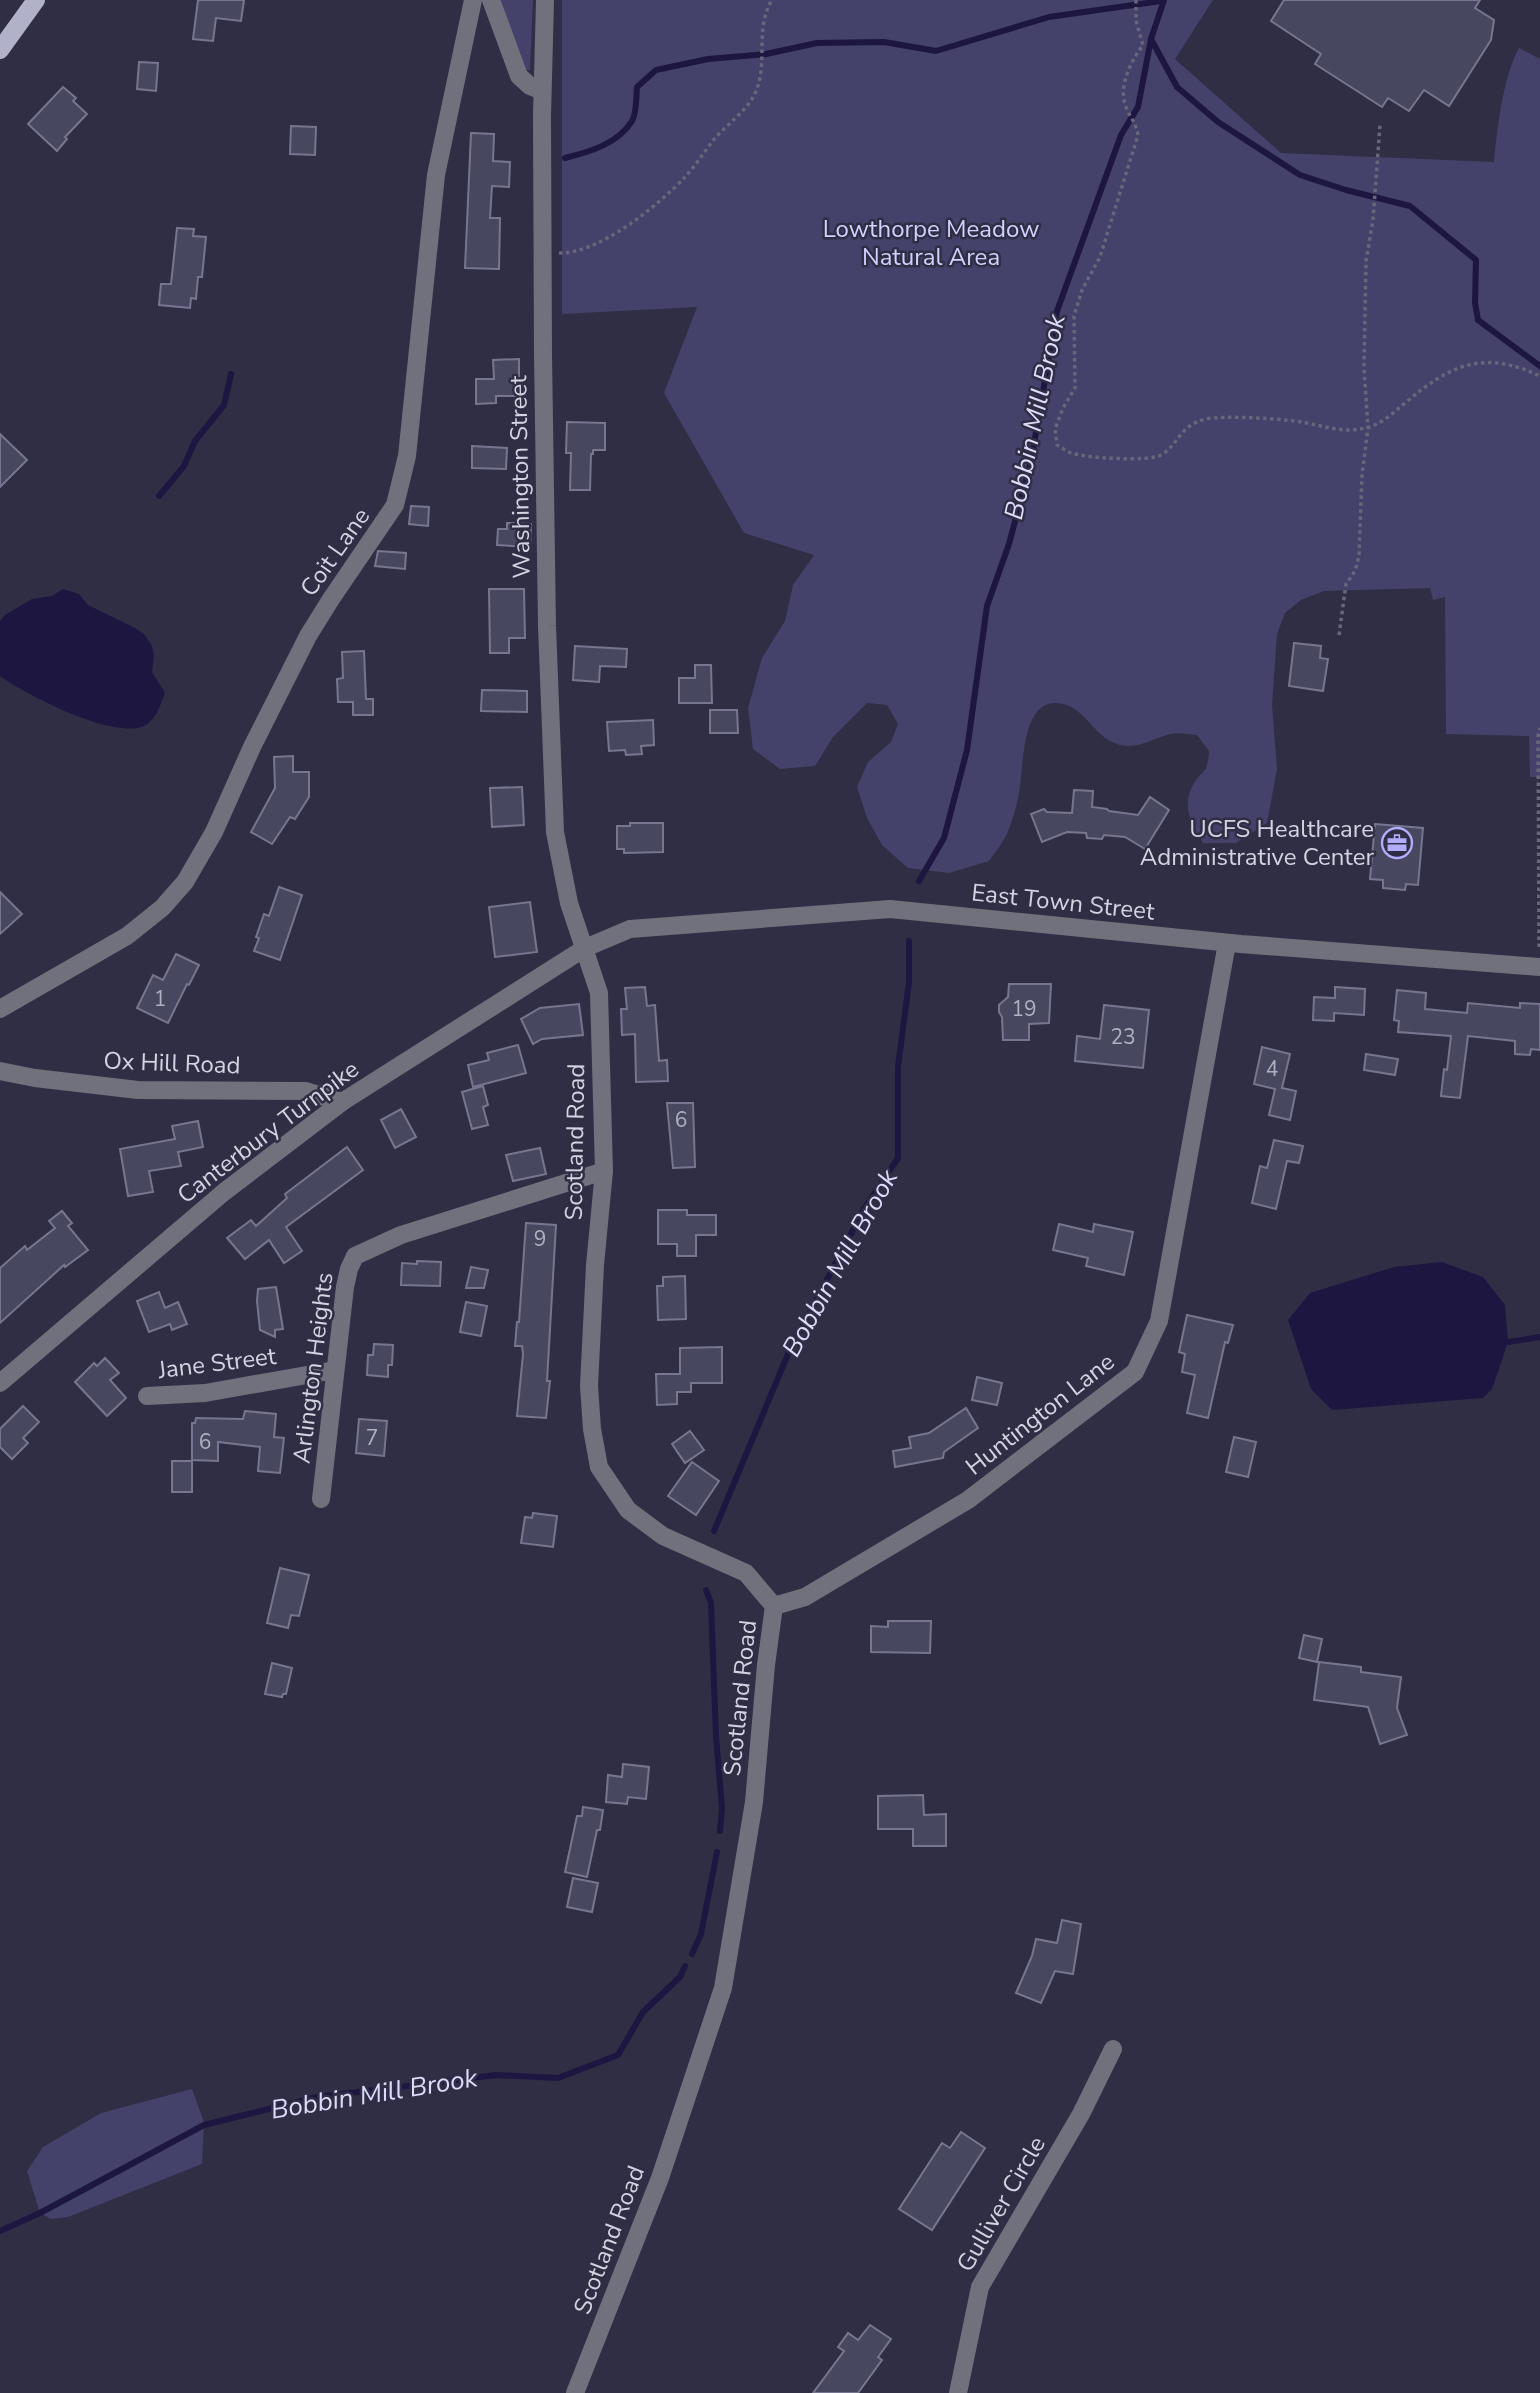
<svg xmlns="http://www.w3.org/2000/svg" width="1540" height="2393" font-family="'Nunito Sans',sans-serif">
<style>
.green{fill:#44416a}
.water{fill:#1d1641}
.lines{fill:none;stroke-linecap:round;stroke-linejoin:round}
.stream{stroke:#1d1641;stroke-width:6}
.building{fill:#47475f;stroke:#767690;stroke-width:2}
.path{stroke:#67667a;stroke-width:3.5;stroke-dasharray:3.5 3.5;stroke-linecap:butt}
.minor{stroke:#71717d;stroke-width:18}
.major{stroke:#b1b1c9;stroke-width:18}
.labels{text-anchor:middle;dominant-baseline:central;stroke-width:5;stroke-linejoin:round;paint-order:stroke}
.number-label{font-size:21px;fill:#b0b0c0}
.park-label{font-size:24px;fill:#d1d0ff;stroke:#2f2e44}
.street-label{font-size:24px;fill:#d3d3e1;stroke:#2f2e44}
.poi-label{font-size:24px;fill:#d3d3e1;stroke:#2f2e44;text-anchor:end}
.water-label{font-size:26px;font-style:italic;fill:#dcdbfb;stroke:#2f2e44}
</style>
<rect width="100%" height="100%" fill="#2f2e44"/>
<g class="green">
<polygon points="500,0 533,0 530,70 524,70"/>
<path d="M562 0H1213L1175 59 1281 153 1494 162C1497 130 1503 76 1519 48L1540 59V777H1530L1529 736 1446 734 1445 597 1433 600 1430 588 1324 591 1301 600 1285 613 1277 634 1272 705 1277 769 1267 823 1236 843H1203C1192 824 1181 807 1193 785 1203 767 1207 778 1209 751L1197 735C1188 734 1178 732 1170 734 1157 737 1143 746 1129 746 1095 745 1091 711 1063 704 1020 693 1024 769 1019 793 1017 805 1013 818 1009 829 1005 840 996 851 989 861L949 873 908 868 882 845 867 818 857 787 868 762 891 742 898 724 887 705 867 703 833 737 815 766 780 769 753 749 748 708 762 658 785 621 793 585 814 555 744 533 664 393 697 307 562 314Z"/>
<polygon points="192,2089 204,2122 202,2164 68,2217 51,2219 40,2213 27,2171 43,2147 101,2113"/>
</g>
<g class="water">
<path d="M63 589 79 594 88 605 135 628 145 635 152 646 154 655 152 672 165 693C160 706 155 723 141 727 108 737 27 695 0 676V621L5 615 32 599 52 596Z"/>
<polygon points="1442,1262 1483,1277 1505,1305 1508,1342 1492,1389 1483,1398 1332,1410 1311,1389 1288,1320 1310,1293 1394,1267"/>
</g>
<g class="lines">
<g class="stream">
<polyline points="1151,39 1177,87 1218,122 1300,175 1346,190 1410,206 1476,260 1475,303 1478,320 1540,366"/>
<path d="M565 158C589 152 618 144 632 121 637 113 636 97 637 87L656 70 708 59 766 54 817 43 884 42 936 51 1049 17 1161 1"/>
<polyline points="159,496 184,466 195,441 224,405 231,374"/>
<polyline points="919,881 944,838 967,750 987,606 1009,544 1031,461 1057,311 1121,135 1138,107 1151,39 1164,0"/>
<polyline points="1508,1342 1540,1337"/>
<polyline points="714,1531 788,1354 864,1209 898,1158 898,1067 909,982 909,941"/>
<polyline points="706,1590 711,1603 716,1737 722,1808 720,1831"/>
<polyline points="692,1954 701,1934 717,1852"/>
<polyline points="0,2231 40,2213 204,2125 317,2097 496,2075 558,2078 618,2055 643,2012 680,1977 685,1966"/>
</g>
</g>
<g class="building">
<polygon points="198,0 244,0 241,21 216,18 213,41 193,39"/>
<polygon points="1284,0 1480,0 1475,8 1494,20 1491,40 1449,106 1424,90 1409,111 1388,98 1382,107 1315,64 1321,54 1271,21"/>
<polygon points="139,62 158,63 156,91 137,89"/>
<polygon points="63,87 76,98 73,101 87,114 65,137 67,139 57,151 28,124"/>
<polygon points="291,126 316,127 315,155 290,154"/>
<polygon points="471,133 494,134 493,161 510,162 509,187 492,186 490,218 500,218 499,269 465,268"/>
<polygon points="177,228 194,229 193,236 206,237 202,277 198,277 196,299 191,298 190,308 159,305 161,284 171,284"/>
<polygon points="519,359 519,396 496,396 496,403 476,404 476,379 494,379 493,360"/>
<polygon points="567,422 605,423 605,450 593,450 593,454 591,454 590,490 570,490 571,453 566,453"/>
<polygon points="0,434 27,460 0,487"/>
<polygon points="472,446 507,448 506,469 472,468"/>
<polygon points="411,506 429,507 428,526 409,524"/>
<polygon points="507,523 531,524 530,547 497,545 498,529 507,529"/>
<polygon points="378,551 406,553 405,569 375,566"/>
<polygon points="489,589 524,589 525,638 509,638 509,653 490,653"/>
<polygon points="1294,643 1321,646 1320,658 1328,659 1323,691 1289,686"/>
<polygon points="575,646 627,649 626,667 600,666 599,682 573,680"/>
<polygon points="364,651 366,699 373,699 373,715 353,715 353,702 338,702 337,679 343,678 342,652"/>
<polygon points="695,665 711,665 712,703 679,703 679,678 695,678"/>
<polygon points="482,690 527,691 527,712 481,711"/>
<polygon points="710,710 737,710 738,733 710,733"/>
<polygon points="653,720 654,745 641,746 642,754 626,755 625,750 609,751 607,722"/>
<polygon points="293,756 293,772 309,772 309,797 295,819 290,817 272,844 251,832 275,788 274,757"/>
<polygon points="522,787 524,825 492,827 490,788"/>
<polygon points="1074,790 1093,791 1092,807 1107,809 1109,811 1138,815 1150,797 1169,810 1145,849 1125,837 1104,835 1102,839 1087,838 1086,833 1067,832 1042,842 1031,814 1044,809 1047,812 1072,813"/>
<polygon points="630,823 663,823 663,852 624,853 624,849 617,849 617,826 630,826"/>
<polygon points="1375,824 1423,828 1418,885 1406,884 1405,890 1383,888 1383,880 1370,879"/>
<polygon points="279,887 302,895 280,960 254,951 259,938 256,937 264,914 269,916"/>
<polygon points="0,892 22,914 0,934"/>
<polygon points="530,902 537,952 495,957 489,907"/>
<polygon points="176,954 199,965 189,985 187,984 168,1023 137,1008 153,975 163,980"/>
<polygon points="1009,984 1051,984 1049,1023 1029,1024 1029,1040 1003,1040 1002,1017 999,1012 999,1005 1008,997"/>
<polygon points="645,987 647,1006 655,1005 659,1061 667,1060 668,1081 636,1082 635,1034 622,1035 621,1009 627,1009 625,988"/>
<polygon points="1335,987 1365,989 1364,1015 1334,1013 1334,1021 1313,1020 1314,997 1335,998"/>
<polygon points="1397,990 1426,993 1425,1009 1467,1013 1468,1003 1520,1008 1520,1003 1540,1004 1540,1050 1531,1049 1530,1055 1515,1054 1515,1041 1468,1036 1460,1098 1441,1096 1444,1069 1447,1070 1451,1036 1398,1032 1399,1021 1394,1020"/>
<polygon points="579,1004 583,1035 542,1039 533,1044 521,1019 540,1008"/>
<polygon points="1104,1005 1149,1010 1143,1068 1075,1061 1077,1036 1100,1039"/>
<polygon points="518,1045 526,1073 473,1087 468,1065 489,1060 487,1053"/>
<polygon points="1262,1047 1290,1054 1282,1088 1296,1091 1290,1120 1269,1115 1275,1089 1254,1084"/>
<polygon points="1366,1054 1398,1059 1395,1075 1364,1070"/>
<polygon points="483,1086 488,1105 483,1107 488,1125 472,1129 462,1092"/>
<polygon points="667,1103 693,1103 695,1167 673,1168"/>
<polygon points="401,1109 416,1137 395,1148 381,1120"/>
<polygon points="198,1121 203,1147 178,1152 181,1166 149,1171 153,1192 128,1196 120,1149 175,1139 172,1126"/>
<polygon points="1274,1140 1303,1146 1299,1163 1287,1161 1276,1209 1252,1203 1260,1166 1267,1168"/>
<polygon points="347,1147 363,1170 286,1227 302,1251 284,1263 269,1240 245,1259 227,1238 251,1220 256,1226 287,1198 285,1194"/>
<polygon points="540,1148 546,1174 513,1181 506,1155"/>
<polygon points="658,1210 687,1210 687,1215 716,1215 716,1235 696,1235 696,1256 677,1256 677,1244 658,1244"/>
<polygon points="62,1211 72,1223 68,1226 88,1250 65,1267 64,1265 0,1323 0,1268 25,1246 27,1250 55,1228 49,1221"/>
<polygon points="526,1223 556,1225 547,1381 550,1381 546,1418 517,1416 523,1354 522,1346 515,1346 517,1322 519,1322"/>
<polygon points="1059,1224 1093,1232 1094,1224 1133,1232 1124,1275 1086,1266 1088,1258 1053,1250"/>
<polygon points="417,1261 441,1262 440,1286 401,1285 402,1263 417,1264"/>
<polygon points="471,1267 488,1270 484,1288 466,1288"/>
<polygon points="685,1276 686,1319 658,1320 657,1286 663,1286 663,1277"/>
<polygon points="276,1287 283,1329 275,1330 275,1337 260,1330 257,1301 258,1289"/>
<polygon points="159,1292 165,1308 178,1302 187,1324 172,1330 170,1324 149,1332 137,1301"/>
<polygon points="466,1302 487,1306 481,1336 460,1332"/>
<polygon points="1187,1315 1233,1325 1228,1343 1225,1342 1208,1418 1187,1413 1195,1375 1182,1372 1185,1354 1179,1352"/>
<polygon points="374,1344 393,1345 392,1365 388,1365 388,1377 367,1375 368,1355 373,1355"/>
<polygon points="722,1347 722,1383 691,1383 691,1392 677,1392 677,1404 657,1405 656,1374 680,1374 680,1348"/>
<polygon points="105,1358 119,1373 110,1380 126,1398 107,1416 75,1382 94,1363 97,1366"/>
<polygon points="977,1377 1002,1383 997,1405 972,1400"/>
<polygon points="23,1406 39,1422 23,1438 28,1443 12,1459 0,1447 0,1429"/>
<polygon points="966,1408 978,1428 944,1452 943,1458 895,1467 893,1451 911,1448 909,1437 929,1433"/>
<polygon points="245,1411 276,1414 274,1437 284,1438 280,1473 258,1471 260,1447 218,1442 218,1461 192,1460 192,1423 195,1423 196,1418 243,1419"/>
<polygon points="359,1419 387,1421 384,1456 356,1453"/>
<polygon points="690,1431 704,1450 685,1463 672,1444"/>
<polygon points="1234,1437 1256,1442 1248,1477 1226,1472"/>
<rect x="172" y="1461" width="20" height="31"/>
<polygon points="692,1462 719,1481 696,1515 668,1496"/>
<polygon points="533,1513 557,1516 553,1547 521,1543 525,1517 532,1518"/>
<polygon points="280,1568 309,1575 299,1616 291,1615 288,1628 267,1623"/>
<polygon points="888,1621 931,1621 930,1653 871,1652 871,1626 888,1627"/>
<polygon points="1304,1635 1322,1639 1317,1662 1299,1658"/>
<polygon points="1319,1662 1361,1667 1361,1672 1401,1677 1397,1708 1407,1735 1380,1744 1368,1707 1314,1700"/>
<polygon points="272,1663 292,1668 286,1694 283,1694 282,1697 265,1694"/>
<polygon points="623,1764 649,1767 646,1799 628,1797 627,1804 606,1802 608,1775 622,1777"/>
<polygon points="923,1795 924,1815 946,1814 946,1846 913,1846 913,1829 878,1829 878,1796"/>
<polygon points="583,1807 603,1810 600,1830 597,1830 587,1877 565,1872 577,1816 582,1816"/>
<polygon points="573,1878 598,1883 592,1912 567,1907"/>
<polygon points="1062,1920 1081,1924 1073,1974 1055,1971 1041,2003 1016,1993 1032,1956 1036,1939 1057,1943"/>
<polygon points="961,2132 985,2148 932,2230 899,2209 942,2143 950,2148"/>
<polygon points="870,2325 891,2339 878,2357 882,2360 858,2393 813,2393 844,2351 838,2347 848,2333 858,2340"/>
</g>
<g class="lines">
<g class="path">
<path d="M1136 0V21L1143 45C1130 62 1117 89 1127 109 1131 119 1136 123 1138 135L1100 257 1082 290 1074 316 1075 388 1063 408 1055 429 1057 445C1061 447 1066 451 1071 453 1085 458 1148 462 1161 455 1179 445 1179 425 1206 419 1222 415 1290 419 1307 423 1327 427 1344 433 1365 428 1381 425 1393 413 1405 403 1450 365 1483 349 1540 376"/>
<path d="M559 253C599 254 659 205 685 177 696 165 705 151 715 138 727 125 743 113 752 99 771 68 753 30 772 0"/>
<polyline points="1339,635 1346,584 1355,571 1359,556 1362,475 1368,428 1364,367 1366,261 1373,220 1380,125"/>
<polyline points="1539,947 1538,736 1540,728"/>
</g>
<g class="minor">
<polyline points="491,0 519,76 530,86 542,91"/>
<polyline points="545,0 542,116 543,354 547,626 555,832 569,903 599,993 604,1171 595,1265 589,1386 592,1429 599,1467 628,1510 663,1536 746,1573 774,1606 766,1665 754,1802 723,1988 660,2178 575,2393"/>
<polyline points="0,1009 127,936 162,908 185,882 214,832 252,747 308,636 331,599 395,505 407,456 436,175 473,0"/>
<polyline points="0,1071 35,1078 138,1090 305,1091 342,1102"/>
<polyline points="0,1383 224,1192 342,1102 585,948 630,929 890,909 1241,944 1540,967"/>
<polyline points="147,1396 205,1393 335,1370"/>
<polyline points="321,1499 345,1287 349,1269 355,1256 401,1235 604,1171"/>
<polyline points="774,1606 805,1597 968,1500 1135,1372 1159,1321 1227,943"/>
<polyline points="958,2393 980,2287 1081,2114 1113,2049"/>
</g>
<polyline class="major" points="0,50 36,0"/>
</g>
<defs>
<g id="office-ring" transform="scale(1.575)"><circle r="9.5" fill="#2f2e44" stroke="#b1adfa" stroke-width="1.5"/><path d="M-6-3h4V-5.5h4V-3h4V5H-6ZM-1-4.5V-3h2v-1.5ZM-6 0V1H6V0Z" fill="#b1adfa"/></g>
</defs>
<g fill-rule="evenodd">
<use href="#office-ring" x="1397" y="843"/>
</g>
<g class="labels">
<g class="number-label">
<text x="160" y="999">1</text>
<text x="1024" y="1009">19</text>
<text x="1123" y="1037">23</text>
<text x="1272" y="1069">4</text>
<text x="681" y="1120">6</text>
<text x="540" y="1239">9</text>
<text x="372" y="1438">7</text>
<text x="205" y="1442">6</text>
</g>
<g class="park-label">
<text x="931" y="229">Lowthorpe Meadow<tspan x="931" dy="28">Natural Area</tspan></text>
</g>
<g class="street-label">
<text transform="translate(520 477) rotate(-91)">Washington Street</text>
<text transform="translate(335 552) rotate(-55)">Coit Lane</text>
<text transform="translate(1063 902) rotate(6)">East Town Street</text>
<text transform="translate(172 1063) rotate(2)">Ox Hill Road</text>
<text transform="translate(268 1132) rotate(-37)">Canterbury Turnpike</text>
<text transform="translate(575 1142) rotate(-89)">Scotland Road</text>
<text transform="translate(217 1363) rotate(-7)">Jane Street</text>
<text transform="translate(313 1368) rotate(-83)">Arlington Heights</text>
<text transform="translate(1040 1414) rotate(-38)">Huntington Lane</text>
<text transform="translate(740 1698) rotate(-84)">Scotland Road</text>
<text transform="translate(1001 2204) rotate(-60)">Gulliver Circle</text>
<text transform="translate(609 2240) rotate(-69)">Scotland Road</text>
</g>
<g class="poi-label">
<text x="1374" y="829">UCFS Healthcare<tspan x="1374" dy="28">Administrative Center</tspan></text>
</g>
<g class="water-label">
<text transform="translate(1035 417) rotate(-78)">Bobbin Mill Brook</text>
<text transform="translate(840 1263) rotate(-61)">Bobbin Mill Brook</text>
<text transform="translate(374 2094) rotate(-9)">Bobbin Mill Brook</text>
</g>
</g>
</svg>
